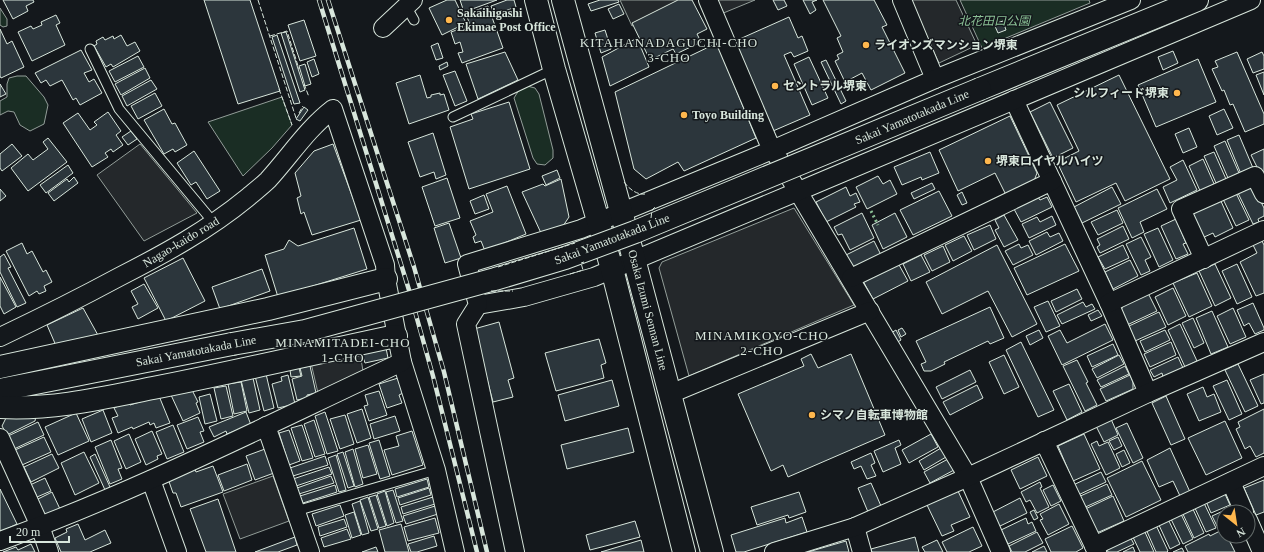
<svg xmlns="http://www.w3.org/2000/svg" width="1264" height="552" font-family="'Times New Roman','Noto Sans JP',serif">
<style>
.green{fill:#1a2d24;stroke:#939e99}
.parking{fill:#24282b;stroke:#939e99}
.building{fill:#2c363c;stroke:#d8e6dc}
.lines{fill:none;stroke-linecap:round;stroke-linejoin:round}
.service-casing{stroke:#d8e6dc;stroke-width:11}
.minor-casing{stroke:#d8e6dc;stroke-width:20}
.primary-casing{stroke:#d8e6dc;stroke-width:24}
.service{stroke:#14181c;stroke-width:9}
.minor{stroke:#14181c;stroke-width:18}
.primary{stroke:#14181c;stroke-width:22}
.rail-casing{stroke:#d8e6dc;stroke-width:4.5}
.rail{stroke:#14181c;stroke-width:3;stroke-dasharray:9;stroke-linecap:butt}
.primary-bridge-casing{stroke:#d8e6dc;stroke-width:24;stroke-linecap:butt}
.primary-bridge{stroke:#14181c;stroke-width:22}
.hedge{stroke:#8ac095;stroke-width:3;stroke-dasharray:2 3;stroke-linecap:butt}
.fence{stroke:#d8e6dc;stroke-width:1;stroke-dasharray:5 2;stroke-linecap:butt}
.poi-dot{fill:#ffb74d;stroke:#14181c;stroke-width:1.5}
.labels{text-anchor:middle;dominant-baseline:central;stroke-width:3;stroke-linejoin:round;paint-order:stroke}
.poi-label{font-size:12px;font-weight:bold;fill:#d8e6dc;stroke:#14181c;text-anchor:start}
.park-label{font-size:12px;font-style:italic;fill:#8ac095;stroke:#14181c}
.street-label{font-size:12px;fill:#d8e6dc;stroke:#14181c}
.neighbourhood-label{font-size:13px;letter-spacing:1px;fill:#d8e6dc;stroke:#14181c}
</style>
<rect width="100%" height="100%" fill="#14181c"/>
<g class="green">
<polygon points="960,0 1089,0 1090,3 982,48"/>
<polygon points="0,8 7,19 7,26 3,27 0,25"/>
<polygon points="17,76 26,76 44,97 48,105 44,124 30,131 20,125 14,112 8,111 0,115 0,101 7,97 7,84 9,78"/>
<polygon points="527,86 535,88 539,94 553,150 553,158 545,165 537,164 533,158 514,98 519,90"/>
<polygon points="282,97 292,125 272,148 243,176 208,122"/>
</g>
<g class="parking">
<polygon points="620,0 692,0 632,26"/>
<polygon points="718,0 755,0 721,14"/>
<polygon points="910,0 956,0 977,45 939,63"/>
<polygon points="140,144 197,213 144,241 97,175"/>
<polygon points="794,208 854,305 689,376 659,268 662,262"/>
<polygon points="360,353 363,371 318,393 311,363"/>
<polygon points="273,476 289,521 240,539 223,494"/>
</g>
<g class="building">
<polygon points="3,0 33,0 34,2 26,6 28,11 13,19"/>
<polygon points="204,0 250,0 280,91 238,104"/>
<polygon points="447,0 455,0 466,23 442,35 429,8"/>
<polygon points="460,0 497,0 464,12"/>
<polygon points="507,0 514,0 516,7 494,15 491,6"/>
<polygon points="600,0 618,0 619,2 591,11 588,4"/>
<polygon points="678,0 692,0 707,29 697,34 701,42 676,54 673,49 650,60 632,23"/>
<polygon points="773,0 784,0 787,6 778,10"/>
<polygon points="803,0 817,0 812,2 816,10 810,14"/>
<polygon points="823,0 874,0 887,25 882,27 905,73 871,90 862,73 845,82 835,61 839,59 837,55 843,52 837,38 841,36"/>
<polygon points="619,4 624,14 613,19 608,9"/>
<polygon points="488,6 503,48 462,63 458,53 463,52 460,42 455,44 451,32 470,25 466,14"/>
<polygon points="56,15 60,23 56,25 65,45 32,61 18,32 31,26 33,29 42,25 41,22"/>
<polygon points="789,17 798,38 802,36 808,51 794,57 791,52 784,55 810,115 773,131 733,42"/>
<polygon points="304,20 316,56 300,61 288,25"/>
<polygon points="1003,21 1006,30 998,33 994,24"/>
<polygon points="0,29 7,44 12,41 24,67 1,78 0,76"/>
<polygon points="605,30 611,49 601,53 595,33"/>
<polygon points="286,32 305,90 300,92 281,33"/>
<polygon points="121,35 127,46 135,42 140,51 113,67 111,64 106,67 94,46 97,44 96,41 103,37 105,40 113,36 114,39"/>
<polygon points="277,35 300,103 294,104 272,37"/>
<polygon points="637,38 649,67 610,86 602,57"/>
<polygon points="438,43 443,58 436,60 431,46"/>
<polygon points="717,43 756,138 684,171 678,162 646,179 634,169 615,92"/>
<polygon points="81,50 92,70 84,73 89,82 94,79 102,93 80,105 76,98 73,100 62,80 50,86 46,80 41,83 35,73"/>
<polygon points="1173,51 1178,63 1163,70 1158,57"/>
<polygon points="505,52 518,80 478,99 466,64"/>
<polygon points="1237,52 1264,114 1264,124 1245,132 1233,104 1230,105 1224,90 1222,91 1212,69 1218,67 1215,61"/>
<polygon points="1262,52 1264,56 1264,69 1253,73 1247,59"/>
<polygon points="138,56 144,67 115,82 109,71"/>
<polygon points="809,57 828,98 812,105 794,64"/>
<polygon points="314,59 319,74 312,77 307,62"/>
<polygon points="1198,59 1216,102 1156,127 1138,85"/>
<polygon points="826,60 846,101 841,104 821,62"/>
<polygon points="447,62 448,66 440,70 439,66"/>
<polygon points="305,64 311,84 305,86 299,66"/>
<polygon points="145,68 150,78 121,95 115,84"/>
<polygon points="455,71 467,101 455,106 443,75"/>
<polygon points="1264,72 1264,95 1256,75"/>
<polygon points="420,75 427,98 431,97 431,95 440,93 440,95 444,94 449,110 409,124 396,83"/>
<polygon points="1119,75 1170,179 1125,201 1116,183 1076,202 1057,162 1079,151 1057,105"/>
<polygon points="151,80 157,89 127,106 122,96"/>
<polygon points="0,84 6,94 0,97"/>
<polygon points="155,93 162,106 138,119 131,106"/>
<polygon points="509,102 530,169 469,189 450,127 473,119 471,114"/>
<polygon points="1050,102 1073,148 1053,158 1030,112"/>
<polygon points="304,107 308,110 300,121 296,119"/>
<polygon points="164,109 172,124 175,123 187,145 175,152 173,149 164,154 144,120"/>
<polygon points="1224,109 1233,128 1217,135 1209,116"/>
<polygon points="108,112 121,131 116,135 123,145 113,152 111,149 105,153 108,157 92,167 63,123 78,113 90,130 97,125 94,122"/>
<polygon points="1010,116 1037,173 1034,181 1006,195 995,173 958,191 939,150"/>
<polygon points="1189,128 1197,147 1183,153 1175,134"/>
<polygon points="131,131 137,139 128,145 122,137"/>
<polygon points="433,133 446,175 436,179 434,172 420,177 408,142"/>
<polygon points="1239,135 1253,168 1241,174 1227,140"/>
<polygon points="48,138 67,162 28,191 11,168 28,154 33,160 48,149 43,142"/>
<polygon points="1225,141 1239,173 1228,178 1214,146"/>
<polygon points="12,144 22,156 2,171 0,168 0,154"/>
<polygon points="333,144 361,220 312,235 304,212 301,214 297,198 301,196 295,173 314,151"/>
<polygon points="1264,149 1264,181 1251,155"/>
<polygon points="194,151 220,191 207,199 196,182 191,185 177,163"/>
<polygon points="930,152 939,173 922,180 921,177 902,185 894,167"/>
<polygon points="1214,152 1226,179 1216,183 1204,156"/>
<polygon points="1203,159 1215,186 1201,193 1189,166"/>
<polygon points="1183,160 1197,190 1170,203 1163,187 1177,180 1170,167"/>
<polygon points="68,165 73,173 46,193 40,185"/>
<polygon points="557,170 560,178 546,185 542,176"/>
<polygon points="878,176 883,184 890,180 897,194 867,209 856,187"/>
<polygon points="74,177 78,183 54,201 48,193 67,179 69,182"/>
<polygon points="447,178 460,218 435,226 422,187"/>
<polygon points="561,179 569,217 563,226 541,233 522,192 543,184 545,186"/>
<polygon points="932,183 935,189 914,199 911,193"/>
<polygon points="1252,184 1264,208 1264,216 1258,219 1259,222 1253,224 1237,191"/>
<polygon points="507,186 526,234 485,251 481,241 475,243 473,237 476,235 470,221 493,212 486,194"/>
<polygon points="846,187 850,196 856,193 860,202 854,204 856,207 826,222 816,202"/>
<polygon points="1112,187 1121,204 1082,223 1074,207"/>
<polygon points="0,189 6,196 0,201"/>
<polygon points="1157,189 1167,209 1140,222 1144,232 1132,238 1118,208"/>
<polygon points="939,191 952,216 913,235 900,210"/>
<polygon points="1235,191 1249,220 1236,226 1222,197"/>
<polygon points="962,192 967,203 962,205 957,195"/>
<polygon points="484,195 489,209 475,214 470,201"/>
<polygon points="1038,197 1040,200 1047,197 1052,207 1021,222 1014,209"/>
<polygon points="1220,199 1233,228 1215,237 1213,233 1202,238 1190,213"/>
<polygon points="1117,210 1123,223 1098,235 1091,222"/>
<polygon points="862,213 874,238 850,250 842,234 838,235 834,227"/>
<polygon points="895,213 907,237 883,249 872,225"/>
<polygon points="1004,215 1018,240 1004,247 995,230 999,228 995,220"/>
<polygon points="1052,216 1056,225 1029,238 1022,224 1037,217 1040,222"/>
<polygon points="1176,219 1186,243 1183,244 1188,254 1176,259 1161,226"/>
<polygon points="449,223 461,258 445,263 434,228"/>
<polygon points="990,225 996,239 974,250 967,235"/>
<polygon points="1123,226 1129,239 1100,253 1097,247 1100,245 1097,239"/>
<polygon points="354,228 367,269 278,297 265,255 284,249 289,240 298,246"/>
<polygon points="1158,228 1173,260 1159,267 1144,234"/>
<polygon points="1047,232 1050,237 1059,233 1063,241 1036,255 1029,241"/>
<polygon points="964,236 972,251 953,261 945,245"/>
<polygon points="1141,237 1151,257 1145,260 1150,271 1141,275 1126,244"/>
<polygon points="874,241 881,255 857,267 851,266 846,255"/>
<polygon points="1262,241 1264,245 1264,293 1256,296 1240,262 1257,253 1253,245"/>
<polygon points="22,243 27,254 32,251 43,272 46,270 52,282 44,286 46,291 39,294 37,291 29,296 6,251"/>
<polygon points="1019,244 1021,248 1028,245 1033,255 1013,265 1005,251"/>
<polygon points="1065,244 1079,271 1027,295 1014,268"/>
<polygon points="997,245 1037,324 1012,337 988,291 942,314 926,282"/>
<polygon points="1123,245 1129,258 1105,269 1098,257"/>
<polygon points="943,246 950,262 932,271 924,255"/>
<polygon points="4,254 11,267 8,268 26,303 17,307 0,272 0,257"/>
<polygon points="921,255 930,272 911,281 903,264"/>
<polygon points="183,258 205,301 166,321 144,278"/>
<polygon points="1130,260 1138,276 1113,289 1105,272"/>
<polygon points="898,263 908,281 873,299 863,281"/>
<polygon points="1215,264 1231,298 1215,306 1199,271"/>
<polygon points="1237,264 1252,297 1237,304 1222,271"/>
<polygon points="262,269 270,291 220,309 212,287"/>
<polygon points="1197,273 1212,306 1189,317 1173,283"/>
<polygon points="0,277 16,307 4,314 0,306"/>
<polygon points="144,284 158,308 138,319 132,307 138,304 131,291"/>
<polygon points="1173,288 1186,316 1168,325 1155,297"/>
<polygon points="1077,289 1082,299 1056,312 1051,301"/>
<polygon points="1148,293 1157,311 1127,325 1120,312 1124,304"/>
<polygon points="1048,301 1060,326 1046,332 1034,307"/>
<polygon points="1083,302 1086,307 1092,304 1095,309 1062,324 1057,315"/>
<polygon points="1253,303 1264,328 1264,330 1255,334 1249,323 1244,326 1237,310"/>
<polygon points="990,307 1004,338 990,344 988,341 944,362 945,364 931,371 924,371 921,364 926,362 916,341"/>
<polygon points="83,308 99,337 57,348 47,325"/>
<polygon points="1233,308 1246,337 1230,344 1217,316"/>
<polygon points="1098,310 1102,316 1091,321 1088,315"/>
<polygon points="1212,311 1228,347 1211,354 1196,318"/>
<polygon points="1159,312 1166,327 1135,341 1129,326"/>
<polygon points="1193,318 1204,343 1194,348 1182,323"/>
<polygon points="499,322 514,378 508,380 513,397 493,402 474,329"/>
<polygon points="1105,324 1113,340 1062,365 1048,336 1060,330 1067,343"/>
<polygon points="1180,324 1197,361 1185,367 1168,330"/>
<polygon points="902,328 906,334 901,337 898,330"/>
<polygon points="896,330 901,340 896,343 891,333"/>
<polygon points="1039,330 1043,338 1030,345 1026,336"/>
<polygon points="1165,330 1170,340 1145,352 1140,341"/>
<polygon points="599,339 606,363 601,365 604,378 556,391 545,353"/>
<polygon points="1021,342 1054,410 1038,417 1006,350"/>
<polygon points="1171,342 1176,355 1150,367 1144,354"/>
<polygon points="1113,344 1118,355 1092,367 1087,356"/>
<polygon points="386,348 388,358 365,363 362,353"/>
<polygon points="811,354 818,368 851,354 885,435 788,477 783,465 771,471 738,394 804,366 801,359"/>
<polygon points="1004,355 1019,387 1004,394 989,362"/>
<polygon points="1119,355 1124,364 1097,378 1092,369"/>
<polygon points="1178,357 1183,368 1163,377 1162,373 1154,377 1150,370"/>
<polygon points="1077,360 1088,382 1086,383 1097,405 1085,411 1063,366"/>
<polygon points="1238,364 1258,406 1245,412 1225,370"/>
<polygon points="310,366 316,393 307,395 307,398 297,400 292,379 302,376 300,368"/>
<polygon points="1125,366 1129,374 1101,387 1097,380"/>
<polygon points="299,368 301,376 291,377 290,370"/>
<polygon points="970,370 976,382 942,399 936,387"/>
<polygon points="266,374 274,408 264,411 255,376"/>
<polygon points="1264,374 1264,403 1261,404 1250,380"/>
<polygon points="288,375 295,404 278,408 272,384 282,381 281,377"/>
<polygon points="1130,375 1133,382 1133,389 1106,401 1100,389"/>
<polygon points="253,378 260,410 249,413 241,380"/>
<polygon points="398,378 403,393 399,395 402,403 387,408 379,384"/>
<polygon points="612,380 619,406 565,421 558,395"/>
<polygon points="1227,380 1242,414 1229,420 1213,386"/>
<polygon points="241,382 247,411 234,414 228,384"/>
<polygon points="1069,384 1082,412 1067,420 1053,391"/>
<polygon points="977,385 983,398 950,415 943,402"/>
<polygon points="226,386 233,416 221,419 214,388"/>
<polygon points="1203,387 1207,397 1214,394 1221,412 1199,421 1187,394"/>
<polygon points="191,388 198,402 196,403 200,413 183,421 171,395"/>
<polygon points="379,391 387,415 369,421 364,406 368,405 365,395"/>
<polygon points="210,394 217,421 205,424 199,397"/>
<polygon points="159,396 170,423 156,428 154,423 150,425 149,422 133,429 132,427 118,433 112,418 118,416 114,408 128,402 130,405"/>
<polygon points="1166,396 1185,439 1171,445 1152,403"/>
<polygon points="362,409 371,438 357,443 347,414"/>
<polygon points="1264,409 1264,453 1256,457 1250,446 1245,449 1236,429 1240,427 1238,422"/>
<polygon points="103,410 112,433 91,442 82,419"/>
<polygon points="246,412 251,425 227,434 226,431 214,437 209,427"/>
<polygon points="325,412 338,451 327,454 315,416"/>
<polygon points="76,413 89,441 58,455 45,427"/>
<polygon points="345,415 354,444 340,449 330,419"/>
<polygon points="36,416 35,421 7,435 2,426 6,418"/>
<polygon points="395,416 400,431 374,439 370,424"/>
<polygon points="198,417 204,431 200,432 204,442 187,449 177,425"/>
<polygon points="1111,419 1118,435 1104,442 1096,426"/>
<polygon points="314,420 325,454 315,457 304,424"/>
<polygon points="1225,421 1242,458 1206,475 1188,438"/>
<polygon points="38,422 44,435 14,449 8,436"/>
<polygon points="1127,423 1143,458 1133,463 1116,428"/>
<polygon points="173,425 184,452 167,459 156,432"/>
<polygon points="302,425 313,458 302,461 291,428"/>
<polygon points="628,428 634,452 567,469 561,445"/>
<polygon points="289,430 300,461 289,465 279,433"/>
<polygon points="152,431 162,454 157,456 158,459 146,465 135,439"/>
<polygon points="412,431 423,465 392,475 384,450 399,446 396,436"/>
<polygon points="129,434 141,462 126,469 114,441"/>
<polygon points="931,434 938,447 909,463 902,450"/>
<polygon points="1084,434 1100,469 1073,481 1058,446"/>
<polygon points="44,437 51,452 22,465 15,450"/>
<polygon points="1118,437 1122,446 1114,450 1109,441"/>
<polygon points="111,440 122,468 118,469 122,479 110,484 95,447"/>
<polygon points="379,440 390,476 380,479 369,443"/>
<polygon points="899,440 901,445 895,448 901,464 883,472 874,451"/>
<polygon points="1097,441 1099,446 1108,442 1120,468 1106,475 1091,444"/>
<polygon points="368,445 377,474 363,478 355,449"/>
<polygon points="941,448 946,457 924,470 919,461"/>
<polygon points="1170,448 1190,492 1180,496 1173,481 1159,487 1147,460"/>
<polygon points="265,449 274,473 255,480 246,456"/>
<polygon points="353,449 363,484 355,487 345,452"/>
<polygon points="1124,450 1130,463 1122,467 1116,454"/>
<polygon points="84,452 99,483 75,495 61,463"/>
<polygon points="343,452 354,486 348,488 337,454"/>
<polygon points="871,453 875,463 871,465 876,476 867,479 861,466 854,469 851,462"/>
<polygon points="52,454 59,468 31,482 24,467"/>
<polygon points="95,454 110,487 105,490 90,457"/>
<polygon points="336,455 346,490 339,492 328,458"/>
<polygon points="325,456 328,465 293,476 290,468"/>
<polygon points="1038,457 1047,476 1020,489 1011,470"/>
<polygon points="948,459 954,470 930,483 924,472"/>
<polygon points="1142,461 1161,500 1126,517 1107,478"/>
<polygon points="247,464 252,480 224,491 218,475"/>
<polygon points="213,466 223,492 181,507 176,493 173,493 167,476 194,467 196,472"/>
<polygon points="329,467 332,474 296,486 293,479"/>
<polygon points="1101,472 1106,482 1076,496 1071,486"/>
<polygon points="331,476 334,483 299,494 297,488"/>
<polygon points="45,478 51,491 37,497 35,492 33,493 30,485"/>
<polygon points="427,479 429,487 397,497 395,489"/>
<polygon points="1264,480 1264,512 1256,515 1244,488"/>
<polygon points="1040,482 1042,487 1040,488 1049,507 1037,513 1030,500 1026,502 1021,492"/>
<polygon points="871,483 881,506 868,512 858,488"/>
<polygon points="1107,484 1112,495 1081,509 1076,498"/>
<polygon points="335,485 337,492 303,503 300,496"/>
<polygon points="1053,485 1061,501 1051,506 1043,490"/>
<polygon points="429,488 431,495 400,505 398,498"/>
<polygon points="0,489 17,524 0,532"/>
<polygon points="393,490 403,521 396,523 386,492"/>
<polygon points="385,491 394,523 387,526 377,494"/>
<polygon points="958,491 970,517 951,525 954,531 942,536 927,505"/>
<polygon points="52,492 60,509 45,517 36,500"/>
<polygon points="799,492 806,512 789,518 788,515 757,525 751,507"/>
<polygon points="1225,494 1230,505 1211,513 1205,499"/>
<polygon points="376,495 386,526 379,528 369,497"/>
<polygon points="1113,496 1124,521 1099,532 1091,531 1081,511"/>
<polygon points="368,497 378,529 371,531 360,500"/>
<polygon points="433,497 435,504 403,514 401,507"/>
<polygon points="1020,498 1027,513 998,527 991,513"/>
<polygon points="218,499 236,552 206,552 190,509"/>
<polygon points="360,501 369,533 362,535 352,504"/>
<polygon points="1203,501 1216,528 1206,532 1194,506"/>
<polygon points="1059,504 1069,524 1048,535 1040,520 1043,519 1040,514"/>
<polygon points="340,505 344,516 316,526 312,514"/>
<polygon points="435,506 438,514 406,524 403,516"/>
<polygon points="1192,507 1204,533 1194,538 1182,512"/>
<polygon points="1232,507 1234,512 1224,512 1224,525 1218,528 1212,516"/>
<polygon points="1034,510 1038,518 1034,520 1030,512"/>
<polygon points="354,512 361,535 352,538 345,515"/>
<polygon points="1180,512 1193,539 1183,544 1170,517"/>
<polygon points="802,517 807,532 744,552 736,552 731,535 785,518 786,523"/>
<polygon points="435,518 439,533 408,541 404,527"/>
<polygon points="1026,518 1028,524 1032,522 1036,531 1008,544 1001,530"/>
<polygon points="344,519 347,527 320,536 318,527"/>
<polygon points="1168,519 1180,544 1170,549 1158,523"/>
<polygon points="635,521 640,537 590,550 586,535"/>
<polygon points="1155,523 1168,551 1167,552 1156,552 1145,527"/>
<polygon points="78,524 85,540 105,530 111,543 90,552 61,552 55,538 67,532 66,529"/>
<polygon points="401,524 409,552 385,552 379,530"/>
<polygon points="1072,526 1083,548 1076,552 1051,552 1045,539"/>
<polygon points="973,527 982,546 969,552 947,552 942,542"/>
<polygon points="347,529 351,539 324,547 321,538"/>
<polygon points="1224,529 1224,536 1227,536 1235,552 1188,552 1185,546 1209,534 1210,536"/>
<polygon points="1144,530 1154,552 1140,552 1132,535"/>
<polygon points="1037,532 1043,543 1025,552 1012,552 1009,546"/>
<polygon points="1128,533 1134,544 1117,552 1108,552 1104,544"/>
<polygon points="434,536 437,546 417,552 411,552 408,544"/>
<polygon points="295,537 297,545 278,552 255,552"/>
<polygon points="915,537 919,552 872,552 871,549"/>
<polygon points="641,540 644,552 601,552"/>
<polygon points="937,540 943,552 925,552 922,547"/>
<polygon points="846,541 849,552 808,552"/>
<polygon points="31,544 35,552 3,552 16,547 18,550"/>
<polygon points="1044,546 1047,552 1032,552"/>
<polygon points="376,547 378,552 362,552"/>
<polygon points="1133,547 1135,552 1123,552"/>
<polygon points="1182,548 1184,552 1173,552"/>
</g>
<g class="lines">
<g class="service-casing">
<g id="service">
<polyline points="406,6 414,20"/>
<polyline points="90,49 119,109 214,223"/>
<polyline points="453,117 554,69"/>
<polyline points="296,511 436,470"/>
</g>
</g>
<g class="minor-casing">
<g id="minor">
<polyline points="708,0 768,141 968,477 1001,552"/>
<polyline points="902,0 935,79"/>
<polyline points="383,28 413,0"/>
<polyline points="1014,100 1109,303 1148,393"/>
<polyline points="1204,259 1181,209 1255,176 1264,194"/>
<polyline points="851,278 1052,181"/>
<polyline points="1109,303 1264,230"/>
<polyline points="478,305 524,297 594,277 799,191 1251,0"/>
<path d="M0 337C40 318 80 298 119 277 164 254 208 230 247 198 254 192 262 186 268 180 290 156 307 129 333 109L385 265 386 279 402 362 436 470 455 552"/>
<polyline points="670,394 870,311"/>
<polyline points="266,426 310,552"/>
<polyline points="0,438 40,526 49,552"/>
<polyline points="1044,441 1097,552"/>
<polyline points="151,480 177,552"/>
<polyline points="1231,482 1244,512"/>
<polyline points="1248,520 1262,552"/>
<polyline points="855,527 862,552"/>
<path d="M0 541C138 491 269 424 402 362"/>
<polyline points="1094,546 1264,466"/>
<polyline points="515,552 466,324 478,305 467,264 581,229 622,212 765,153 935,79 1131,0"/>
<polyline points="774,552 855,527 968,477 1148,393 1264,342"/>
</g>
</g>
<g class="primary-casing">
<g id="primary">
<polyline points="536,0 554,69 612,269 684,552"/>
<polyline points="563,0 634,259 712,552"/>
<polyline points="980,89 1197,0"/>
<polyline points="0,367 268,309 386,279"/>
<polyline points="0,390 232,344"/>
<path d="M0 407C52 410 103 398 153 388 235 372 315 353 396 336"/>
</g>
</g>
<use href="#service" class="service"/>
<use href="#minor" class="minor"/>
<use href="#primary" class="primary"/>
<g class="rail-casing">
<g id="rail">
<polyline points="319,0 409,290 433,376 477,552"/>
<polyline points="328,0 414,267 444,372 487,552"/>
</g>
</g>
<use href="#rail" class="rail"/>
<g class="primary-bridge-casing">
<polyline id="primary-bridge" points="232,344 305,331 495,279 565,258 635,232 980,89"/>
</g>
<use href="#primary-bridge" class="primary-bridge"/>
<polyline class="hedge" points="871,211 878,225"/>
<g class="fence">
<polyline points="258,0 296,118"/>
<polyline points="270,36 287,31 299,69"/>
<polyline points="304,84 309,97"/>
<polyline points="279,89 292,125"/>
<polyline points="299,113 303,106"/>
<path d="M624 182C629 189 637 195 645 194"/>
<polyline points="651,218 652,210 655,207"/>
<polyline points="498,267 575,243"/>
<polyline points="570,274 583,270 581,263 584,262"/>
<polyline points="491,291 513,291"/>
</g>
</g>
<g class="poi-dot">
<circle cx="449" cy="20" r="4"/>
<circle cx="866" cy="45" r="4"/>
<circle cx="775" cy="86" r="4"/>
<circle cx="1177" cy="93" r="4"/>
<circle cx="684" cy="115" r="4"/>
<circle cx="988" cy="161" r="4"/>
<circle cx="812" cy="415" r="4"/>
</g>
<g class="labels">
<g class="poi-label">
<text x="457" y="13">Sakaihigashi<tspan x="457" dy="14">Ekimae Post Office</tspan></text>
<text x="874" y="45">ライオンズマンション堺東</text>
<text x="783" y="86">セントラル堺東</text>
<text x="1169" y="93" text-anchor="end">シルフィード堺東</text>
<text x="692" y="115">Toyo Building</text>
<text x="996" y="161">堺東ロイヤルハイツ</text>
<text x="820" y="415">シマノ自転車博物館</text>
</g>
<g class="park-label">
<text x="994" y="21">北花田口公園</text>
</g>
<g class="street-label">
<text transform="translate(912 117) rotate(-23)">Sakai Yamatotakada Line</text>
<text transform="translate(612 239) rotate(-21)">Sakai Yamatotakada Line</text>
<text transform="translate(181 242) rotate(-31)">Nagao-kaido road</text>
<text transform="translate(648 310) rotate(75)">Osaka Izumi Sennan Line</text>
<text transform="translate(196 351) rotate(-11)">Sakai Yamatotakada Line</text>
</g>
<g class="neighbourhood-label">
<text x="669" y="42">KITAHANADAGUCHI-CHO<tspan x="669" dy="15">3-CHO</tspan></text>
<text x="762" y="335">MINAMIKOYO-CHO<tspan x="762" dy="15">2-CHO</tspan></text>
<text x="343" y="342">MINAMITADEI-CHO<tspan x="343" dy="15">1-CHO</tspan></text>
</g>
</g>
<g transform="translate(1236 524) rotate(150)"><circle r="19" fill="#14181c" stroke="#626a69"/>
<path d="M0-3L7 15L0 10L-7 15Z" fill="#ffb74d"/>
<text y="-6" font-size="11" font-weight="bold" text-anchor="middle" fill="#d8e6dc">N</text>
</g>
<path d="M10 536v6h59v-6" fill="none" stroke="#d8e6dc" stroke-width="2"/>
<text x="16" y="536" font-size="12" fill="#d8e6dc" stroke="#14181c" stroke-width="3" paint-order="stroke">20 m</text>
</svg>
